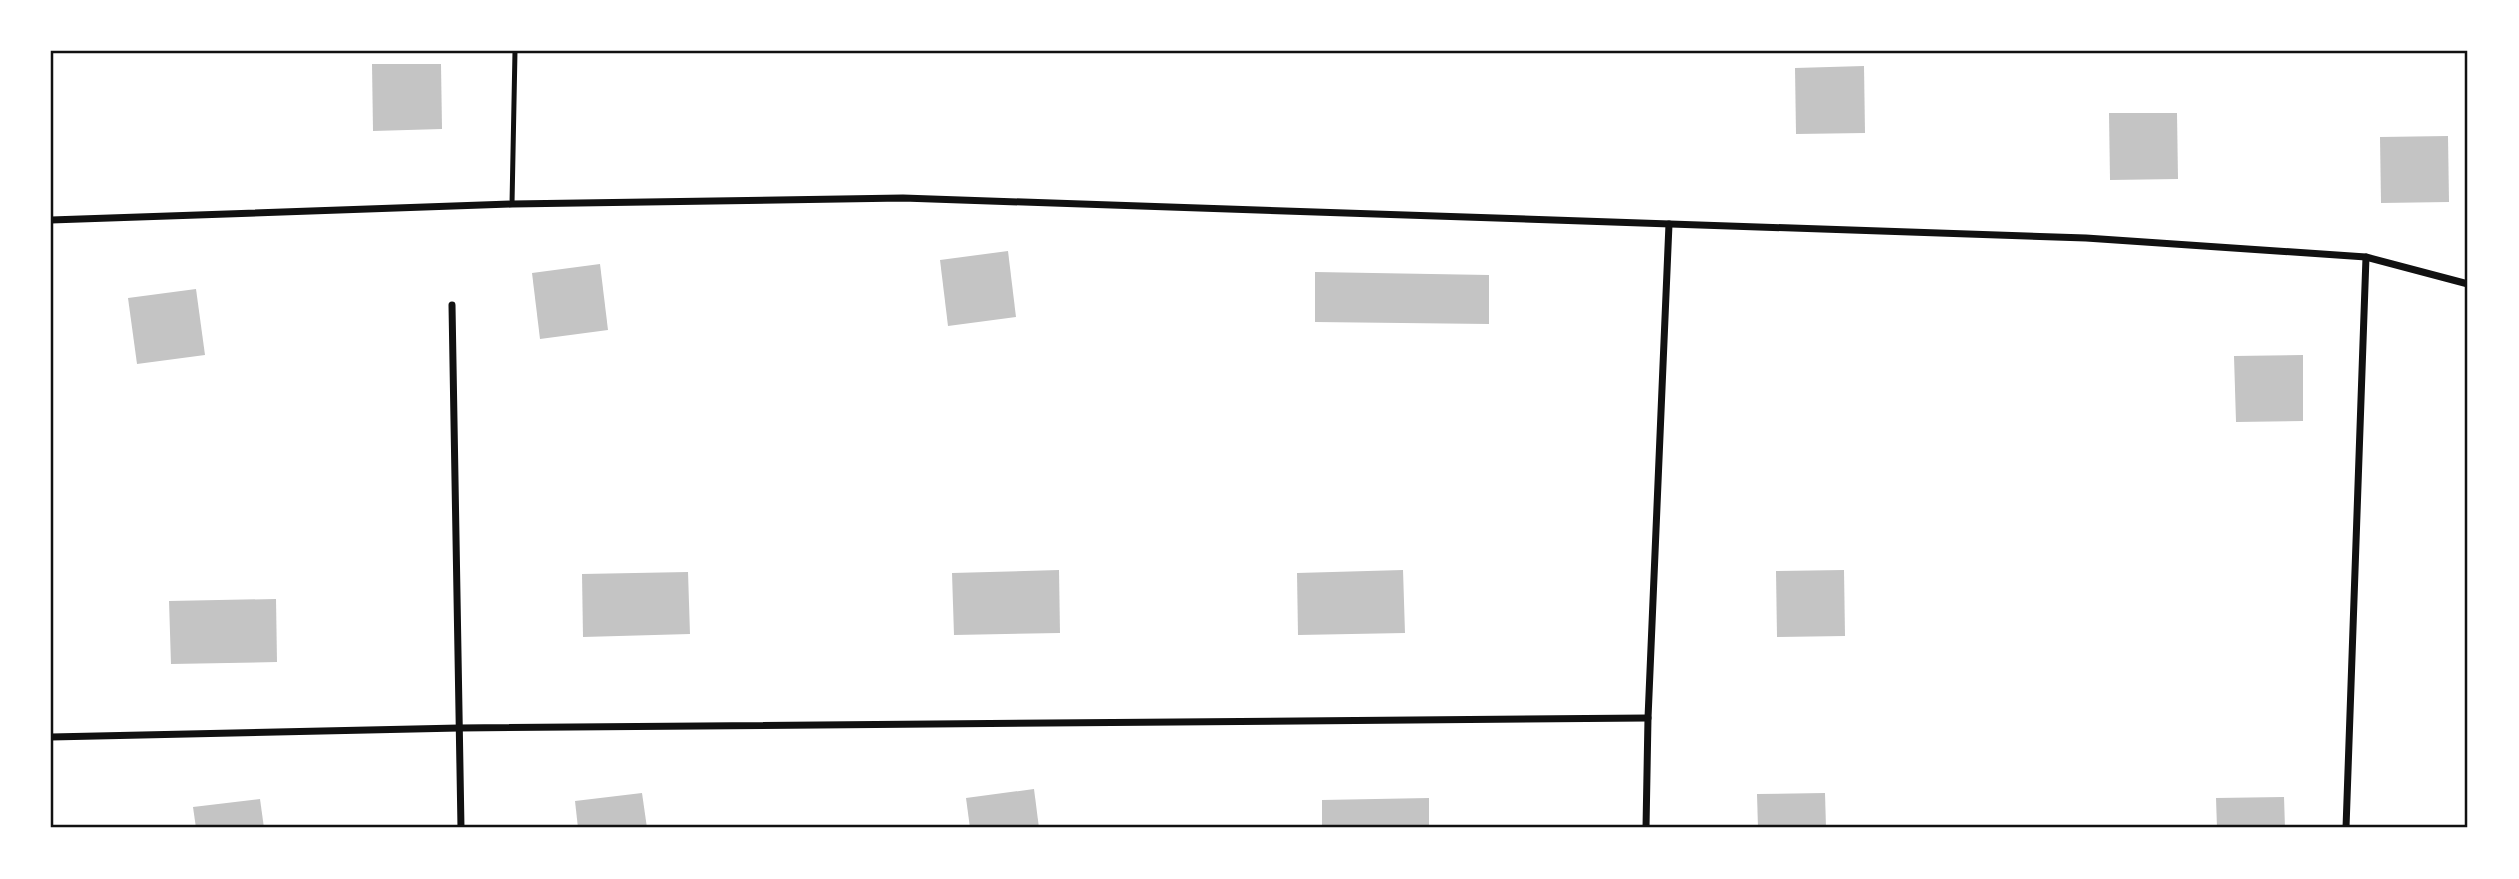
<svg xmlns="http://www.w3.org/2000/svg" width="2519" height="879" font-family="Overpass,sans-serif">
<style>
.building{fill:#c4c4c4}
.lines{fill:none;stroke-linecap:round;stroke-linejoin:round}
.service{stroke:#111;stroke-width:5}
.minor{stroke:#111;stroke-width:7}
.neatline{fill:none;stroke:#111;stroke-width:2.5}
</style>
<rect width="100%" height="100%" fill="#fff"/>
<g class="building">
<polygon points="372,64 441,64 442,129 373,131"/>
<polygon points="1864,66 1865,133 1796,134 1795,68"/>
<polygon points="2109,113 2177,113 2178,179 2110,180"/>
<polygon points="2448,136 2449,202 2381,203 2380,137"/>
<polygon points="1008,251 1016,317 948,326 940,260"/>
<polygon points="600,264 608,330 540,339 532,273"/>
<polygon points="1315,272 1489,275 1489,324 1315,322"/>
<polygon points="196,289 205,355 137,364 128,298"/>
<polygon points="2303,355 2303,421 2236,422 2234,356"/>
<polygon points="1059,570 1060,633 954,635 952,573"/>
<polygon points="1403,570 1405,633 1298,635 1297,573"/>
<polygon points="1844,570 1845,636 1777,637 1776,571"/>
<polygon points="688,572 690,634 583,637 582,574"/>
<polygon points="276,599 277,662 171,664 169,601"/>
<polygon points="1034,789 1039,828 970,828 966,798"/>
<polygon points="642,793 647,828 578,828 575,801"/>
<polygon points="1825,793 1826,828 1758,828 1757,794"/>
<polygon points="2284,797 2285,828 2217,828 2216,798"/>
<polygon points="1429,798 1429,828 1322,828 1322,800"/>
<polygon points="260,799 264,828 196,828 193,807"/>
</g>
<g class="lines">
<polyline class="service" points="512,204 515,51"/>
<g class="minor">
<polyline points="51,220 512,204 903,198 2086,238 2366,257 2468,284"/>
<polyline points="452,305 461,828"/>
<polyline points="51,737 459,728 1648,718"/>
<polyline points="1646,828 1648,718 1669,224"/>
<polyline points="2346,828 2366,257"/>
</g>
</g>
<rect width="2519" height="879" fill="none" stroke="#ffffff" stroke-width="105"/>
<rect x="52" y="52" width="2414" height="774" class="neatline"/>
</svg>
